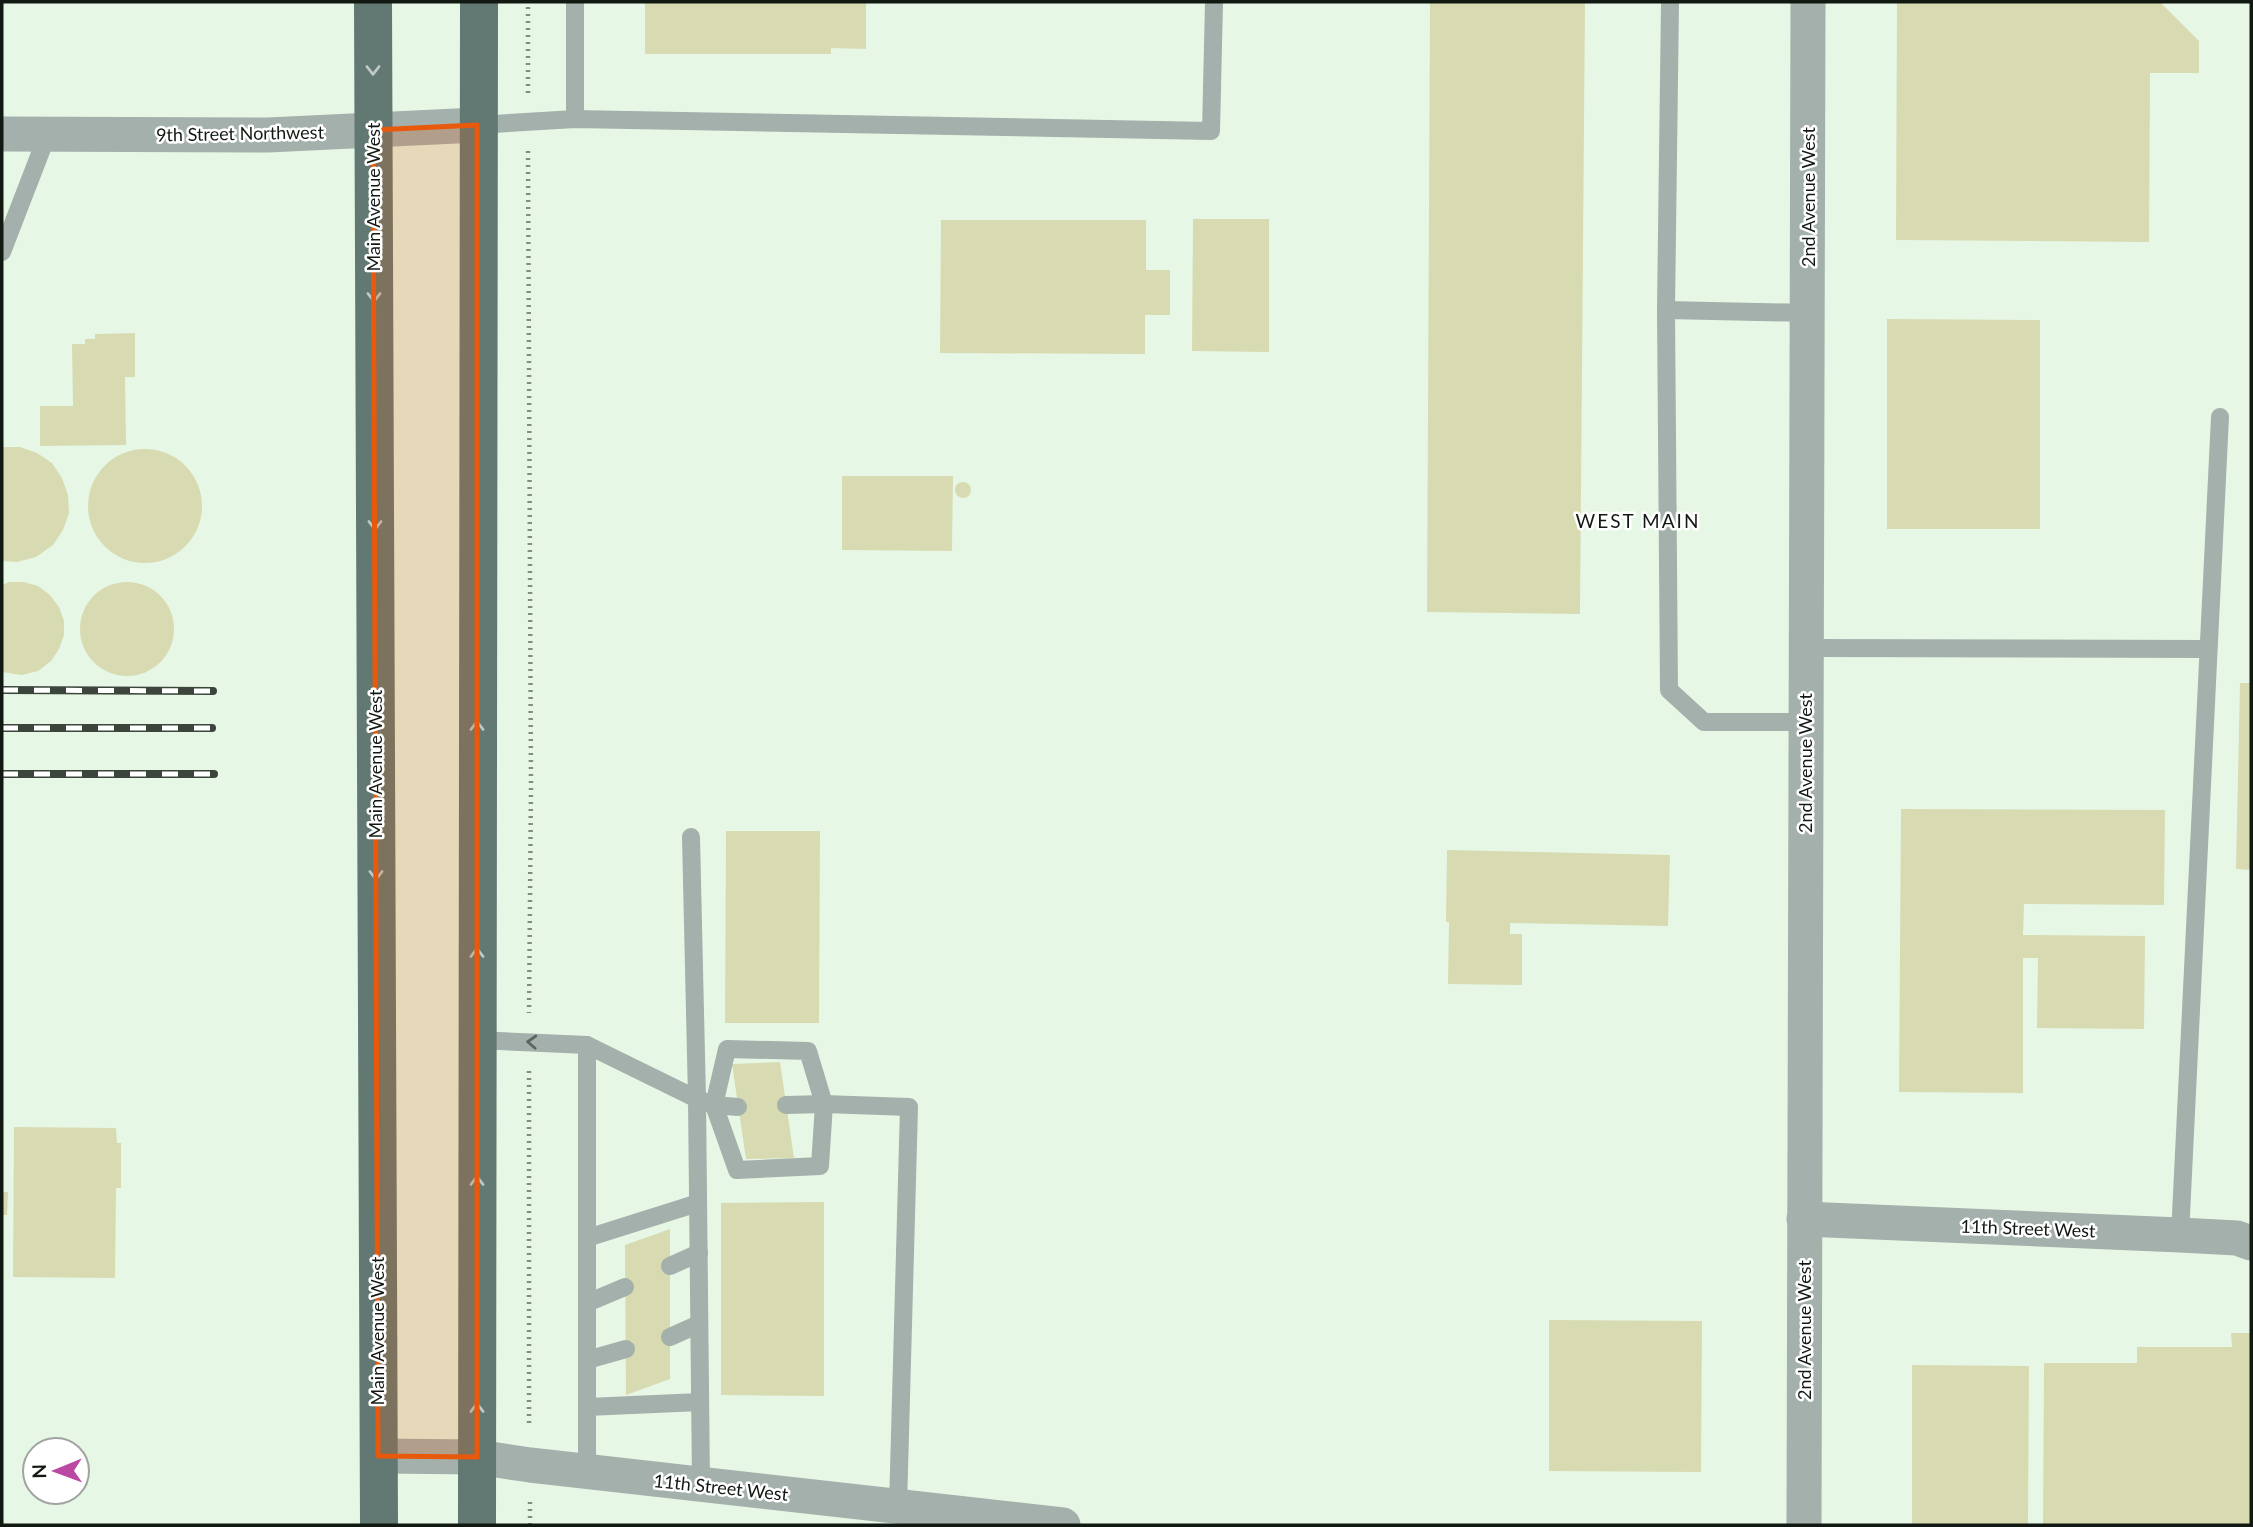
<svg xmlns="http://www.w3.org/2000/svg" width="2253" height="1527" font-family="Lato,sans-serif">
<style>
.building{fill:#d8dab2}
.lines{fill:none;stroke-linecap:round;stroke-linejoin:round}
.path{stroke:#818d80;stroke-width:4.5;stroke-dasharray:2 5;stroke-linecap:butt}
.service{stroke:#a4b0ac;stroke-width:18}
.minor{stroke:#a4b0ac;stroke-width:35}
.primary{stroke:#627872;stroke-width:38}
.rail-casing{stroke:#3c453c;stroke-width:8}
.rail{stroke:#fff;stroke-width:5;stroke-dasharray:16;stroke-linecap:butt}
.oneway{stroke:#c0c9c7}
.oneway2{stroke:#5b645f}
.marked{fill:#e8590c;fill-opacity:0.2;stroke:#e8590c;stroke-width:5;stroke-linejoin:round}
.labels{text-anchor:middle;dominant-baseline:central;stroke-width:5;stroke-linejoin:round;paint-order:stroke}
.street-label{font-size:18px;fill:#121812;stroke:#fff}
.neighbourhood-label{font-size:19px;letter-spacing:2px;fill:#121812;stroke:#fff}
</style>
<rect width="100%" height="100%" fill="#e6f8e5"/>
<g class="building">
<polygon points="645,2 866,2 866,49 831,48 831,54 645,54"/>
<polygon points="1430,2 1585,2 1580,614 1427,612"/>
<polygon points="1897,2 2160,2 2199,41 2199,73 2150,73 2149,242 1896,240"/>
<polygon points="1193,219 1269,219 1269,352 1192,351"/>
<polygon points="941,220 1146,220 1146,270 1170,270 1170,315 1145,315 1145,354 940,353"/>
<polygon points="1887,319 2040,320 2040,529 1887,529"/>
<polygon points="135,333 135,377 125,377 126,445 40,446 40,406 73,406 72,344 85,344 85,339 95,339 95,334"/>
<polygon points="2,447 20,447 37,453 52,463 62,478 68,495 69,513 63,530 53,545 36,557 17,562 2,561"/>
<circle cx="145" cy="506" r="57"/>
<polygon points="842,476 953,476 952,551 842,550"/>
<circle cx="963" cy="490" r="8"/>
<polygon points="9,582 24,582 38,586 50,595 59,607 64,621 64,635 59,649 51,661 38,671 22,675 2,672 2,585"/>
<circle cx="127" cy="629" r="47"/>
<polygon points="2240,683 2251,683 2251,870 2236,869"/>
<polygon points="1901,809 2165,810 2164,905 2024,904 2023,935 2145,936 2144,1029 2037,1028 2038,958 2023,958 2023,1093 1899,1092"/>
<polygon points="726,831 820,831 819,1023 725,1023"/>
<polygon points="1447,850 1670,855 1668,926 1510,923 1510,934 1522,934 1522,985 1448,984 1449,922 1446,922"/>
<polygon points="780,1062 794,1158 746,1159 732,1064"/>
<polygon points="14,1127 116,1128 117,1143 121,1143 121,1188 116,1188 115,1278 13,1277"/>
<polygon points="2,1192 8,1192 7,1215 2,1215"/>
<polygon points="824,1202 824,1396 721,1395 721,1203"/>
<polygon points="670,1229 670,1379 626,1395 625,1245"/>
<polygon points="1549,1320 1702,1321 1701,1472 1549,1471"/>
<polygon points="2231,1333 2251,1333 2251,1525 2043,1525 2044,1363 2137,1363 2137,1347 2232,1347"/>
<polygon points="1912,1365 2029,1366 2028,1525 1912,1525"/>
</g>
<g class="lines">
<g class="path">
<polyline points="528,93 528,2"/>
<polyline points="528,151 531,786 529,1013"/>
<polyline points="529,1071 529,1426"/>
<polyline points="530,1502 530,1525"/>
</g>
<g class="service">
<polyline points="1670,2 1666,310 1669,690 1704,722 1805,722"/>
<polyline points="575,119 575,2"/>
<polyline points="477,125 575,119 1211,131 1214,2"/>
<polyline points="2,252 48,133"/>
<polyline points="1666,310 1808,313"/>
<polyline points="1807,648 2208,649"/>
<polyline points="691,837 697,1099 701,1484"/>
<polyline points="477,1040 587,1045 697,1099 714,1105 738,1107"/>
<polygon points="727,1049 808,1051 824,1104 820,1166 737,1170 714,1105"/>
<polyline points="786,1105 824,1104 909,1107 898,1507"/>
<polyline points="2180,1235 2220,417"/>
<polyline points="587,1238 698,1203"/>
<polyline points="670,1266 699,1253"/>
<polyline points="587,1303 625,1287"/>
<polyline points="670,1337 699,1324"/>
<polyline points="587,1360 626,1349"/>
<polyline points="587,1407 700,1402"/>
<polyline points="587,1472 587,1045"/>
</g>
<g class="minor">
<polyline points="2,134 268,135 477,125"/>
<polyline points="1804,1219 2180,1235 2237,1238 2251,1243"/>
<polyline points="378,1456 477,1457 530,1465 1063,1525"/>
<polyline points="1804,1525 1808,2"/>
</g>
<g class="primary">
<polyline points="373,2 379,1525"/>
<polyline points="477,1525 479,2"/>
</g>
<g class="rail-casing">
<g id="rail">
<polyline points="2,690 213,691"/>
<polyline points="2,728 212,728"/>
<polyline points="2,774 214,774"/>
</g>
</g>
<use href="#rail" class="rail"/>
</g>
<defs><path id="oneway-chevron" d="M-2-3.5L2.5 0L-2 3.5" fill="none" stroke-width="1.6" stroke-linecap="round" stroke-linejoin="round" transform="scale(1.75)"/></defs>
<g class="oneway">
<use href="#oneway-chevron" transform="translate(373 70) rotate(90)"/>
<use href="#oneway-chevron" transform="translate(374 297) rotate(90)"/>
<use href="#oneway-chevron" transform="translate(375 525) rotate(90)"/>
<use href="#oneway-chevron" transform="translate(477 726) rotate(-90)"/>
<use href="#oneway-chevron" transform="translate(376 875) rotate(90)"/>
<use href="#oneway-chevron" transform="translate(477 953) rotate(-90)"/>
<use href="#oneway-chevron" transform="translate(477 1181) rotate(-90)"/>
<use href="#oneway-chevron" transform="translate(477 1408) rotate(-90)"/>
</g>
<use class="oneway2" href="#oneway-chevron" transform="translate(532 1042) rotate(-177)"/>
<path class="marked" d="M477 125V1457L378 1456 373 130Z"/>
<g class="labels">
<g class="street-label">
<text transform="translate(240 133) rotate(-1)">9th Street Northwest</text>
<text transform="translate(373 197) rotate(-90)">Main Avenue West</text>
<text transform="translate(1808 197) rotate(-90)">2nd Avenue West</text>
<text transform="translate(1805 763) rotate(-90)">2nd Avenue West</text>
<text transform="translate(375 764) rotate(-90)">Main Avenue West</text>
<text transform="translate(2028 1228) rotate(2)">11th Street West</text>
<text transform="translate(1804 1330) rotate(-90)">2nd Avenue West</text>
<text transform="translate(377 1331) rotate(-90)">Main Avenue West</text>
<text transform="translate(721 1487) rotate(6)">11th Street West</text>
</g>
<g class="neighbourhood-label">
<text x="1638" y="520">WEST MAIN</text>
</g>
</g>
<rect width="2253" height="1527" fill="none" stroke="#121812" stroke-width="7"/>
<g transform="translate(56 1471) rotate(269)"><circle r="33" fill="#ffffff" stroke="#a0a3a0" stroke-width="2"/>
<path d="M0-5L12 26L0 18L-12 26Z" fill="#bb49a4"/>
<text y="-10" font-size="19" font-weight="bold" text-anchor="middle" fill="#121812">N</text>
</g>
</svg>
